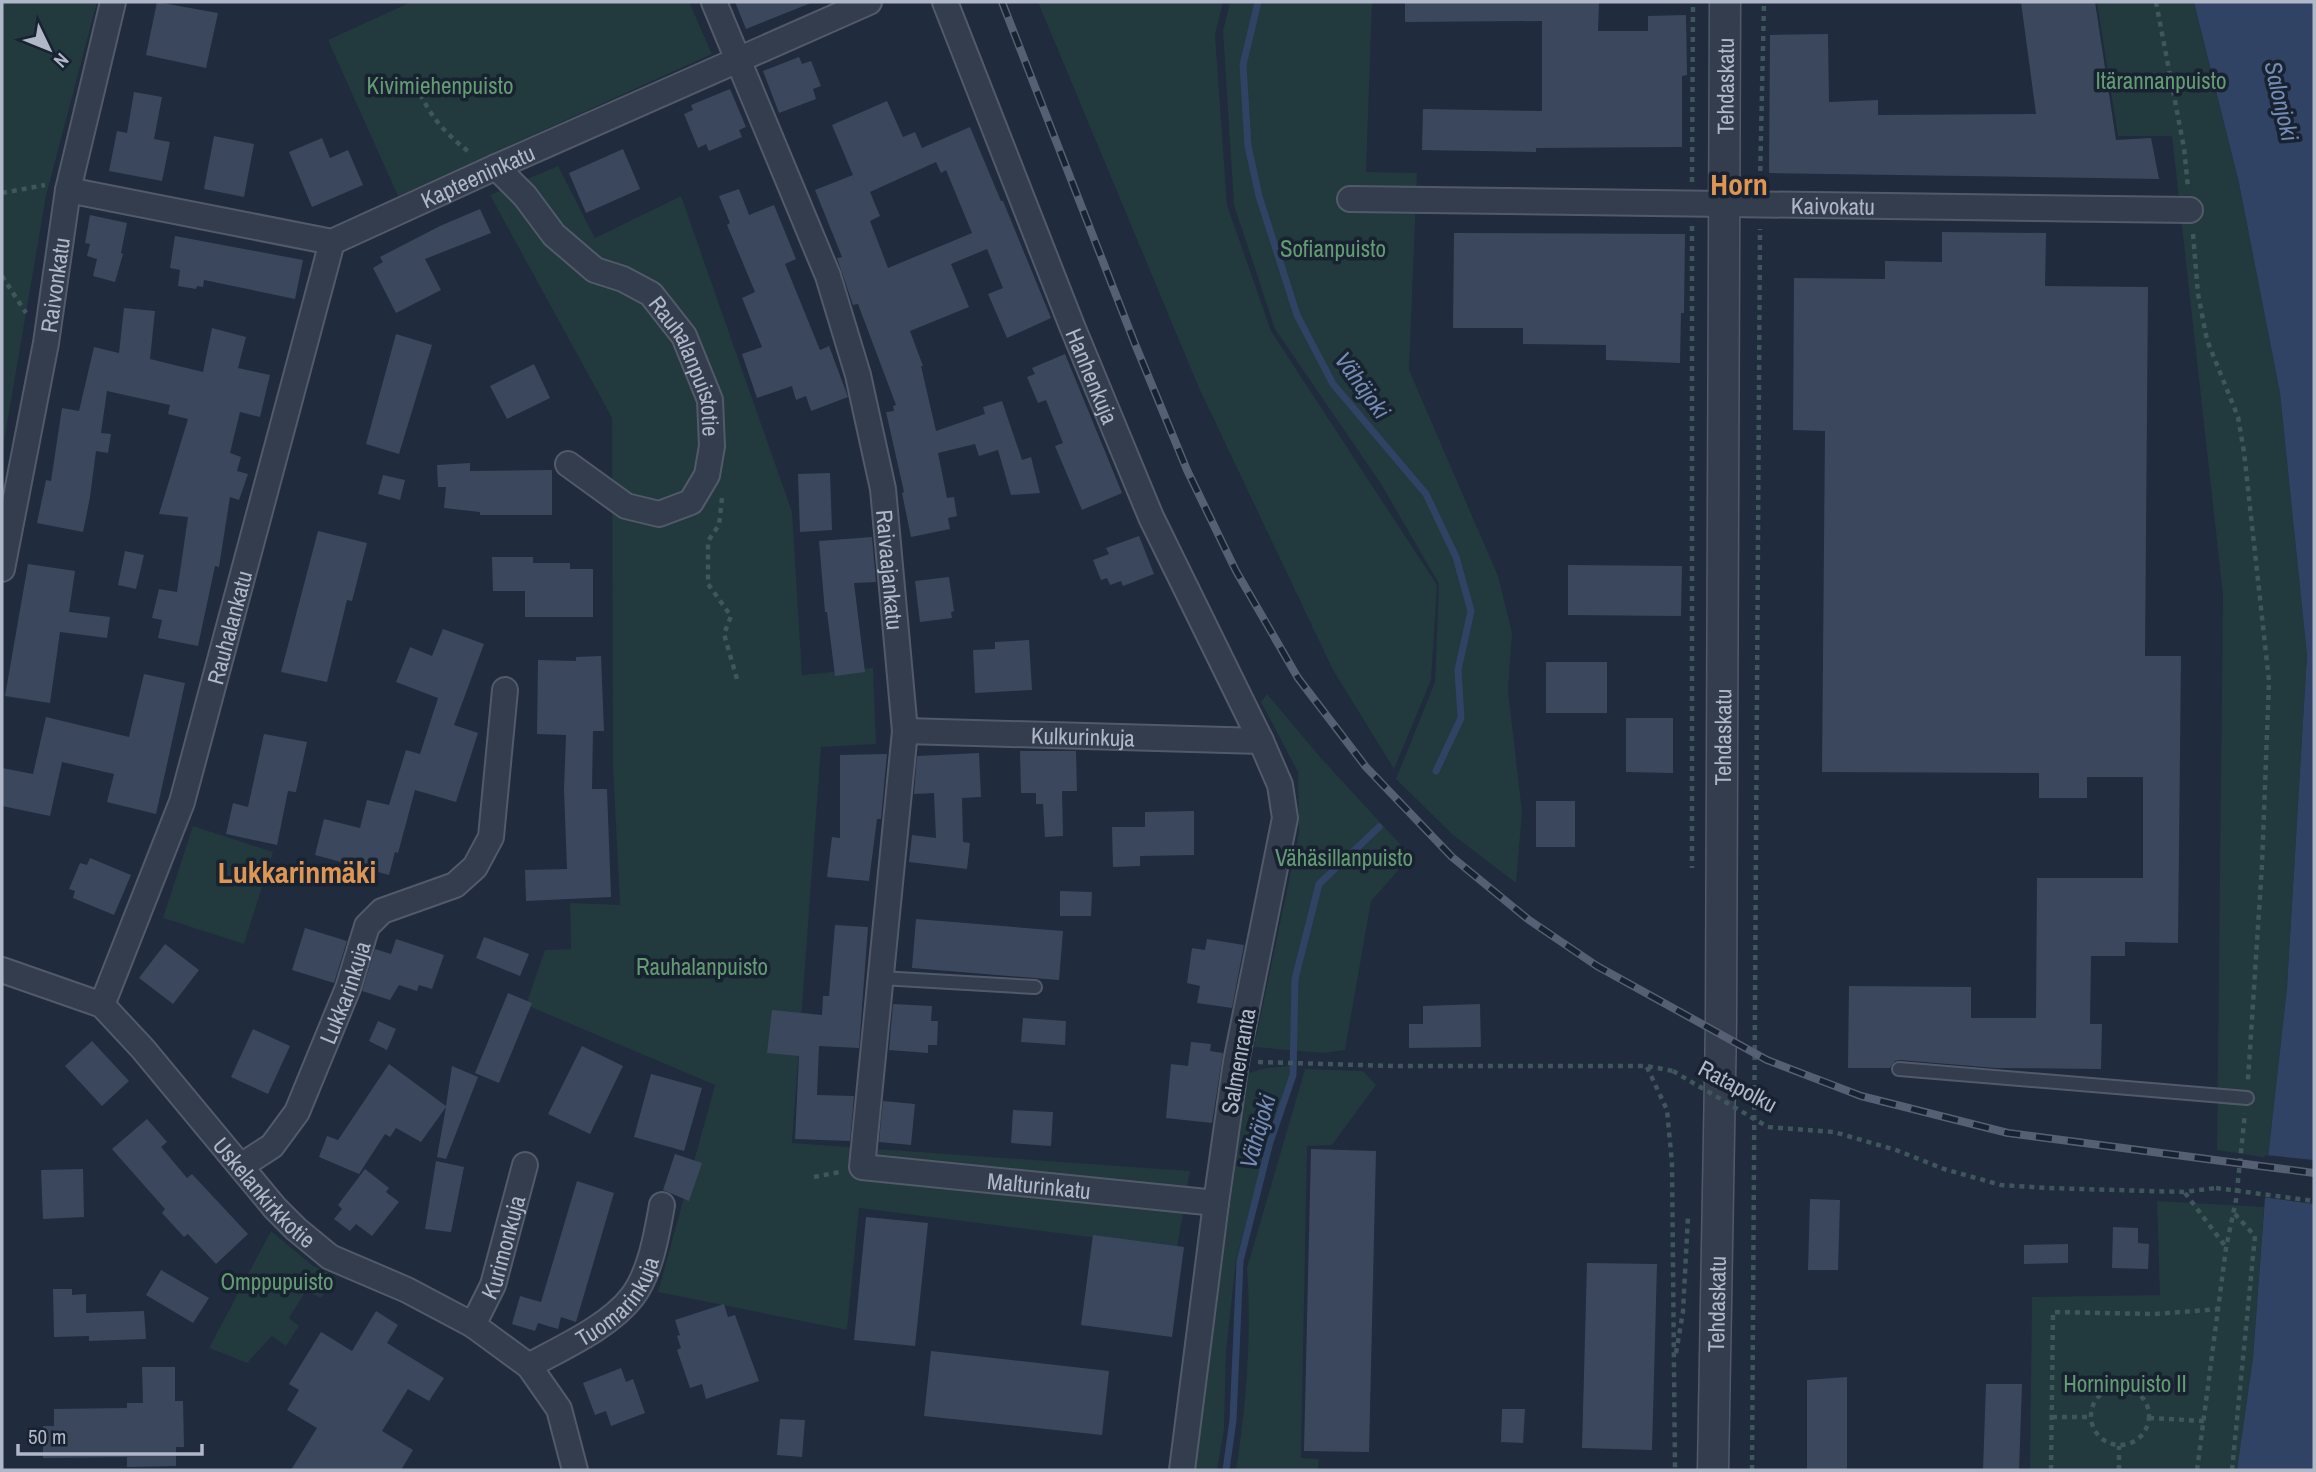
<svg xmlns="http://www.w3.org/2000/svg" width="2316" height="1472" font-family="'Archivo Narrow',sans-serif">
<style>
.green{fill:#22393e}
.water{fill:#304364}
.pier{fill:#202b3d}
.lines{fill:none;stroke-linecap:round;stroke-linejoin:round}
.stream{stroke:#304364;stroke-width:7}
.building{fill:#3b475d;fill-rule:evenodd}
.service-casing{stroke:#525a6a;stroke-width:16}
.minor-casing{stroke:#525a6a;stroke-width:28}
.tertiary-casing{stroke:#525a6a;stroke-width:33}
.path{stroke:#3f565b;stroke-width:4.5;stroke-dasharray:5 5;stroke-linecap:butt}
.service{stroke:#343d4d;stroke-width:12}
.minor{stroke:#343d4d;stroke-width:24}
.tertiary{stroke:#343d4d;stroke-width:30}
.rail-casing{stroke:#556074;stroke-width:8}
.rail{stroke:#192231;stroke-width:5;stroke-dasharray:16;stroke-linecap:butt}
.path-bridge{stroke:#3f565b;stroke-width:4.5;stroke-dasharray:5 5;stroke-linecap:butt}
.labels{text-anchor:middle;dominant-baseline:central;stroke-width:7;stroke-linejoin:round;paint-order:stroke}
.park-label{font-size:23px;fill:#639c73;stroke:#192231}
.street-label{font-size:23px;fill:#afb7c9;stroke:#192231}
.water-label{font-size:24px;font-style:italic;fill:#748cb4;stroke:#192231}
.district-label{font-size:30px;font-weight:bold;fill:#df9653;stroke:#192231}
</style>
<rect width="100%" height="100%" fill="#202b3d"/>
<g class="green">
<polygon points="2,2 97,2 46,196 2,453"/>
<polygon points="411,2 689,2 712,54 398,196 328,40"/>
<polygon points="1038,2 1223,2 1215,35 1227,205 1271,331 1437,585 1431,680 1394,769 1333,670 1199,388"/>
<polygon points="1230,2 1372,2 1366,172 1417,173 1409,370 1498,576 1512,633 1508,690 1522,812 1516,883 1453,835 1396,779 1435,682 1439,584 1381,484 1275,329 1234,205 1223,31"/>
<polygon points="2097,2 2194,2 2239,183 2280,393 2307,655 2287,988 2268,1158 2217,1150 2223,595 2172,136 2118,136"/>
<polygon points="558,166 595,238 681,196 792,512 802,675 873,668 876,744 821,747 792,1143 1190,1171 1177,1248 859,1208 847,1330 658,1292 715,1085 526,1005 545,950 571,949 570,903 620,905 613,767 612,418 490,195"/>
<polygon points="1267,694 1321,758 1411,856 1371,901 1345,1050 1323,1053 1254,1047 1299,833 1298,772 1261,702"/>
<polygon points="193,826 273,852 244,944 163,918"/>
<polygon points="1290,1066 1289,1077 1268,1141 1236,1260 1226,1352 1224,1429 1217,1470 1194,1470 1248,1073 1267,1068"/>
<path d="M1305 1069 1363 1071 1376 1085 1332 1145 1307 1146 1301 1458 1319 1459 1318 1470H1236C1246 1407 1252 1332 1247 1268Z"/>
<polygon points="2157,1201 2264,1207 2253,1358 2237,1470 2030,1470 2032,1297 2160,1295"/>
<polygon points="271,1231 313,1266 335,1276 321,1298 306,1291 289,1318 299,1326 286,1346 272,1336 247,1363 209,1348"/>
</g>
<polygon class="water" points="2194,2 2313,2 2314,8 2314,1470 2237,1470 2253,1358 2268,1158 2287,988 2307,655 2280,393 2239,183"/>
<polygon class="pier" points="2265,1155 2314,1160 2314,1204 2262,1197"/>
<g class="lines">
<g class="stream">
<polyline points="1258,2 1243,65 1248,146 1259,196 1297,315 1333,384 1426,494 1456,557 1471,611 1458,670 1461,718 1436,771"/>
<polyline points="1226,1470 1233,1420 1240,1261 1270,1142 1293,1075 1295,979 1319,884 1379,827"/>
</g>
</g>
<g class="building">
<polygon points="157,2 218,13 206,68 146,55"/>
<polygon points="735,2 810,2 811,3 746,29"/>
<polygon points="1405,2 1599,3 1598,31 1648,31 1648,16 1686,15 1687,75 1682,76 1682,147 1536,148 1536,152 1422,150 1423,109 1542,111 1542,21 1405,22"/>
<polygon points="2021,2 2095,2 2116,140 2151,138 2159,179 1769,173 1770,35 1828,34 1829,102 1878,100 1878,115 2036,114"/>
<polygon points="799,57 802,64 811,61 821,86 813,89 816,99 779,113 763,71"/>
<polygon points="730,89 746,127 739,130 742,137 709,151 706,144 698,148 684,114 693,110 691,105"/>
<polygon points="134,92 162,97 154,139 170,142 162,181 109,171 117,131 127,133"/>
<path d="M887 101 903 137 915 132 922 148 970 127 1001 201H1003L1051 318 1007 338 988 294 1003 288 987 249 951 264 969 307 910 331 923 366H921L936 431 985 414 983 407 1002 401 1022 460 1031 457 1040 493 1011 495 998 450 979 456 975 444 938 453 947 498 954 497 957 516 948 518 950 529 911 537 902 493 904 492 886 412 894 411 893 406 896 405 858 304 853 305 837 258 842 257 815 190 853 175 832 125ZM936 162 941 173 946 170 972 233 888 268 870 221 880 216 870 192Z"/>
<polygon points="214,136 254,144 244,197 204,189"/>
<polygon points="322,138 330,158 348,150 363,185 312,207 289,152"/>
<polygon points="623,149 640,189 586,213 569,173"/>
<polygon points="739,189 749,215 774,205 796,259 785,264 820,350 829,346 848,397 811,411 806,396 796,400 792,386 757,398 742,354 762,347 742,298 755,292 727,225 730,223 719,196"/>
<polygon points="480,209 491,233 425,259 441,290 396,313 373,268 383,262 380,257 440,226"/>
<polygon points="90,215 127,223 121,253 123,254 115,282 93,276 97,259 87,256 90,244 85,243"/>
<polygon points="1942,232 2046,233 2045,286 2148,287 2145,656 2181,656 2178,943 2125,942 2125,956 2091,956 2090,1024 2102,1024 2101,1069 1996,1068 1900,1060 1895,1061 1890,1068 1848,1068 1849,986 1971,987 1971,1018 2036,1018 2037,878 2143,878 2143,777 2087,777 2087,798 2039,798 2039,773 1822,772 1825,431 1793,430 1794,278 1885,279 1885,261 1942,262"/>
<polygon points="1454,233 1685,234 1684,313 1681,313 1680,363 1606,360 1606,345 1523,344 1523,328 1453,328"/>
<polygon points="175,236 303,260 295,299 204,280 203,287 197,286 196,289 178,286 180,270 170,268"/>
<polygon points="124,308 155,311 150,359 203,372 212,328 246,337 238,368 270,375 260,417 240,412 230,453 241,457 237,471 248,474 239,500 230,497 219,567 215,566 198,646 158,638 162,620 152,618 159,589 177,592 188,517 159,514 188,419 168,414 170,405 107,391 101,433 111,434 108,453 96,451 90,497 83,532 37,523 46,480 51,481 62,408 79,411 94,347 119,353"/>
<polygon points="396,334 432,345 399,454 366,444"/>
<polygon points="1065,354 1122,493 1082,510 1055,446 1063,443 1046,400 1038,403 1027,377 1035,374 1032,368"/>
<polygon points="534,364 550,398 507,419 490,386"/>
<polygon points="470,463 470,471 552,470 552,515 480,515 480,512 444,508 446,487 438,487 437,465"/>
<polygon points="830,473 832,530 800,532 798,474"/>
<polygon points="383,475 405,480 400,500 378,494"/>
<polygon points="318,531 367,543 352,601 347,600 327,682 281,672"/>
<polygon points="1139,536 1154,574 1123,586 1121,581 1110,585 1107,578 1101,580 1093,560 1109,554 1106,548"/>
<polygon points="872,537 876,582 854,583 865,672 835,676 827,612 825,612 819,541"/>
<polygon points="125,551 144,555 136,589 118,585"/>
<polygon points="492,557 533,557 533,563 570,563 570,569 593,569 593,617 525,617 525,591 493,591"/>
<polygon points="28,564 75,571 69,612 110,617 107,638 60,632 50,703 5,696"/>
<polygon points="1568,565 1682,566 1681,616 1568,615"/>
<polygon points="949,577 954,611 951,612 952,618 920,622 915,581"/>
<polygon points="443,629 484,644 454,725 478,733 456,802 415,790 398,853 395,852 389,875 315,855 324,819 360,828 367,800 389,805 406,750 420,754 438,698 396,682 410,647 432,656"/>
<polygon points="1029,640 1032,690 975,693 973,650 995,649 995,642"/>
<polygon points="601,656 604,731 593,731 592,789 607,789 611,897 526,901 525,870 567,869 564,790 566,735 537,734 538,660 576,661 576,657"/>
<rect x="1546" y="662" width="61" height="51"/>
<polygon points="144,674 185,683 156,814 107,802 114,774 62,762 50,816 2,806 2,768 33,774 46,717 129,737"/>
<polygon points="1626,718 1673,718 1673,773 1626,772"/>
<polygon points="264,734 307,742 296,792 288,791 277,845 226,834 233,803 248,807"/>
<polygon points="1020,751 1076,751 1077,791 1062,791 1063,836 1045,837 1043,804 1036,804 1036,793 1021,793"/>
<polygon points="979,753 981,797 962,798 963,842 970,843 967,869 909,862 912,835 936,838 934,793 914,794 917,756"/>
<polygon points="887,754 881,819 877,819 869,881 827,877 832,837 840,838 840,755"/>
<rect x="1536" y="801" width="39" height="46"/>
<polygon points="1194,811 1194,855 1140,856 1140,866 1113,867 1112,827 1145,827 1145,812"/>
<polygon points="90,858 131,875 114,915 73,898 75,891 69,889 80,863 87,865"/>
<polygon points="1060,891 1092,892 1091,916 1060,916"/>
<polygon points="916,919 1063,931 1059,980 912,968"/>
<polygon points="835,925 868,927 859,1048 819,1046 817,1095 854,1096 850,1141 795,1139 799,1056 767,1053 772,1010 822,1015 823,996 829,996"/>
<polygon points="305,928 347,941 334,983 292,970"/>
<polygon points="484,937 529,954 520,976 476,958"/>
<polygon points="396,939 444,955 432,989 419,985 417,991 399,985 390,1000 362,991 375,949 391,954"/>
<polygon points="1207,939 1244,945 1232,1008 1197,1003 1200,986 1187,983 1192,948 1205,950"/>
<polygon points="165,944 199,970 173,1004 139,978"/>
<polygon points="508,993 532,1003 499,1083 475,1073"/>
<polygon points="893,1004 932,1006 931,1021 938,1021 937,1045 928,1045 928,1053 889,1050"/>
<polygon points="1480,1004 1481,1047 1409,1048 1409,1024 1423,1024 1423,1006"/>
<polygon points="1023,1018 1066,1021 1065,1045 1021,1042"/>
<polygon points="378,1021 396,1029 387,1050 369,1041"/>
<polygon points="253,1029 290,1046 268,1094 231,1077"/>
<polygon points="92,1041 129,1081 102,1106 65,1066"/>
<polygon points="1191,1042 1211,1044 1210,1051 1223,1053 1212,1123 1166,1118 1171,1064 1188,1066"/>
<polygon points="582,1046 623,1066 590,1134 548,1114"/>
<polygon points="389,1064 446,1106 452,1066 478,1077 446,1159 437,1157 446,1107 421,1142 396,1128 390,1137 385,1134 359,1174 319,1157 327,1136 338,1140"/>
<polygon points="651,1074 702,1088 684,1151 634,1137"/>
<polygon points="883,1101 915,1104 911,1145 879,1142"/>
<polygon points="1013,1110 1053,1112 1051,1146 1011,1143"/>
<polygon points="147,1119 167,1142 161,1147 187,1178 192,1174 248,1234 216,1264 188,1234 184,1237 162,1213 165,1209 112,1149"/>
<polygon points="1311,1149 1376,1151 1369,1452 1304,1451"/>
<polygon points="675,1154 702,1163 689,1201 663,1190"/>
<polygon points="436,1161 464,1167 451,1232 425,1229"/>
<polygon points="83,1169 84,1217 43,1219 41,1170"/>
<polygon points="365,1169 389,1188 386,1192 399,1202 372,1236 356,1224 350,1231 334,1219 342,1209 338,1205"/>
<polygon points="577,1181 614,1193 576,1322 561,1317 558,1329 538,1323 535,1331 512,1324 520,1296 541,1302"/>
<polygon points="1810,1199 1840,1200 1838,1270 1808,1270"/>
<polygon points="866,1217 928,1223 915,1346 854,1340"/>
<polygon points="2113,1227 2138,1228 2138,1243 2149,1244 2148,1269 2112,1268"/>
<polygon points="1093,1235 1184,1247 1172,1337 1081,1325"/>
<polygon points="2068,1244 2068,1263 2024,1264 2024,1245"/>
<polygon points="1587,1263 1657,1264 1652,1450 1582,1448"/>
<polygon points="161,1270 209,1298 193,1323 146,1295"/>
<polygon points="53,1289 72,1289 72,1295 86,1294 86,1313 144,1311 146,1339 89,1341 89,1336 54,1337"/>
<polygon points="724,1304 728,1317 735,1315 759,1381 706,1399 702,1384 690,1388 677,1350 681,1348 677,1336 680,1335 675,1320"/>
<polygon points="376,1311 398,1325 387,1343 444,1378 429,1401 408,1389 382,1431 413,1450 401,1470 291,1470 317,1428 287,1410 299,1390 289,1384 321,1332 352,1351"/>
<polygon points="931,1351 1109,1371 1102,1435 924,1416"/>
<polygon points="142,1367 175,1367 175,1401 183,1401 184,1447 176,1447 176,1466 127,1467 127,1457 43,1458 43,1426 54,1426 54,1409 127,1408 127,1403 143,1403"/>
<polygon points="621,1368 626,1382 633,1379 645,1413 611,1426 606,1411 595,1415 583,1383"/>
<polygon points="1847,1377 1847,1470 1807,1470 1807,1380"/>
<polygon points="1986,1384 2022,1384 2019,1470 1983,1470"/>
<polygon points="1502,1409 1525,1409 1523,1443 1501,1442"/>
<polygon points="780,1419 805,1420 802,1457 777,1455"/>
</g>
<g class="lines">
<g class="service-casing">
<g id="service">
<polyline points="881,978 1035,987"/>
<polyline points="1899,1069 2247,1098"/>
</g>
</g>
<g class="minor-casing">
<g id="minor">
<path id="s1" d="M714 2 828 276 858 375 883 489 905 731 862 1167 1216 1203"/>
<path id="s2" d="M945 2 1072 326 1151 517 1261 741 1280 785 1285 818 1236 1062 1216 1203 1182 1470"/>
<path id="s3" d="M496 167 525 196 554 235 595 270 623 279 651 294 684 336 710 400 712 446 707 475 691 502 659 514 626 506 568 464"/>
<path id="s4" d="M68 190 332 242 496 167 869 2"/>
<path id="s5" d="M1350 199 2190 210"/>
<path id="s6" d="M2 569 46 343 68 190 113 2"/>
<path id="s7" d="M905 731 1261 741"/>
<path id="s8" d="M2 970 102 1005 143 1049 275 1208 296 1229 330 1257 407 1290 473 1325 529 1366 559 1409 575 1470"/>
<path id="s9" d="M102 1005 182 802 332 242"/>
<path id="s10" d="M241 1166 272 1146 297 1112 348 988 367 926 382 911 455 885 475 867 491 837 505 690"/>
<path id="s11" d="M473 1325 493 1285 525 1165"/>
<path id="s12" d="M529 1366C561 1348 609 1327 632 1297 650 1274 657 1234 662 1205"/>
</g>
</g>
<g class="tertiary-casing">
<g id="tertiary">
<path id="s13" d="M1713 1470 1721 1023 1725 2"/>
</g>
</g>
<g class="path">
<polyline points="2156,2 2184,148 2188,187"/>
<path d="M416 85C431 118 442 130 470 153"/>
<polyline points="1760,181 1764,2"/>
<polyline points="1692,182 1693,2"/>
<polyline points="2,193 45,185"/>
<polyline points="1692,226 1692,868"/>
<polyline points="2193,234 2198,294 2207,340 2238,417 2244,452 2269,681 2262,865 2248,1080"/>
<polyline points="2,276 26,313"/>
<polyline points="722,498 719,525 708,541 708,584 731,616 724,634 737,679"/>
<polyline points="1258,1062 1394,1066 1647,1066 1673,1071"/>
<polyline points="1647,1067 1667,1110 1672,1163 1675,1470"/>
<polyline points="1768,1127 1834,1132 1896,1150 1944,1169 2001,1185 2047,1188 2184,1192 2216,1188"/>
<polyline points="814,1177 840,1172"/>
<polyline points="2185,1193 2226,1247"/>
<polyline points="1676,1353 1683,1312 1688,1216"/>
<circle cx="2120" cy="1416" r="29"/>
<polyline points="2052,1417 2090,1417"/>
<polyline points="2149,1418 2205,1421"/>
<polyline points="1752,1470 1760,229"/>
<polyline points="2051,1470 2053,1312 2154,1314 2220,1309"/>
<polyline points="2119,1470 2119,1446"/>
<polyline points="2197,1470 2226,1248 2236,1200 2245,1113"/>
<polyline points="2232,1470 2255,1236 2233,1212"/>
</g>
<use href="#service" class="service"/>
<use href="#minor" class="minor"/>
<use href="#tertiary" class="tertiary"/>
<g class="rail-casing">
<polyline id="rail" points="1002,2 1135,344 1187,470 1236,571 1298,678 1366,767 1452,857 1529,920 1597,966 1767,1060 1861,1096 2008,1133 2314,1173"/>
</g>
<use href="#rail" class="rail"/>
<g class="path-bridge">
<polyline points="1673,1071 1768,1127"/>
<polyline points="2216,1188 2314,1201"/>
</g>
</g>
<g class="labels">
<g class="park-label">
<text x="2161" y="80">Itärannanpuisto</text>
<text x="440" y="85">Kivimiehenpuisto</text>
<text x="1333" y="248">Sofianpuisto</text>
<text x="1344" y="857">Vähäsillanpuisto</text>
<text x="702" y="966">Rauhalanpuisto</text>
<text x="277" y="1281">Omppupuisto</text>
<text x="2125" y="1383">Horninpuisto II</text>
</g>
<g class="street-label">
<text stroke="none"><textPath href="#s13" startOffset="1384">Tehdaskatu</textPath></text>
<text stroke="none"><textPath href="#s4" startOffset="429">Kapteeninkatu</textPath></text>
<text stroke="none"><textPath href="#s5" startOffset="483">Kaivokatu</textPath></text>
<text stroke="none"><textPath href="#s6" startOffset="289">Raivonkatu</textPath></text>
<text stroke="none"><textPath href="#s3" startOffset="287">Rauhalanpuistotie</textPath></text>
<text stroke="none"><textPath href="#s2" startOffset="402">Hanhenkuja</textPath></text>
<text stroke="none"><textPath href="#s1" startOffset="598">Raivaajankatu</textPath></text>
<text stroke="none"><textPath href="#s9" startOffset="399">Rauhalankatu</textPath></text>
<text stroke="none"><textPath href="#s7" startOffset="178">Kulkurinkuja</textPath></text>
<text stroke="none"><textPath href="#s13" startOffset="733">Tehdaskatu</textPath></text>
<text stroke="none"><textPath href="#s10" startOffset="208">Lukkarinkuja</textPath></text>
<text transform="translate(1238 1061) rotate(-80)">Salmenranta</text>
<text transform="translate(1738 1086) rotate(28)">Ratapolku</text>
<text stroke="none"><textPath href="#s1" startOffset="1376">Malturinkatu</textPath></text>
<text stroke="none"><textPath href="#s8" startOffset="354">Uskelankirkkotie</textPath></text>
<text stroke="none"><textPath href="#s11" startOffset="84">Kurimonkuja</textPath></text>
<text stroke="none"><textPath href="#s12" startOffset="112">Tuomarinkuja</textPath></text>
<text stroke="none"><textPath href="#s13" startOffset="166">Tehdaskatu</textPath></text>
</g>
<g class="water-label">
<text transform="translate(2282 101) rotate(77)">Salonjoki</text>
<text transform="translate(1363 385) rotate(54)">Vähäjoki</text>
<text transform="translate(1257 1131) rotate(-74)">Vähäjoki</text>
</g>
<g class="district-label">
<text x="1739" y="184">Horn</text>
<text x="297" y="872">Lukkarinmäki</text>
</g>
</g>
<rect width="2316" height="1472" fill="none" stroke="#afb7c9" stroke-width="7"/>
<g transform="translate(49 49) rotate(133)" stroke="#192231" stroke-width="5" paint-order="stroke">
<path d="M0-5L12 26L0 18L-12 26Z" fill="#afb7c9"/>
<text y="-10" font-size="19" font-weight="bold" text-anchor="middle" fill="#afb7c9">N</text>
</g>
<path d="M18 1444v10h184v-10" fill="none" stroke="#afb7c9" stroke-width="3.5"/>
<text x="28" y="1444" font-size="21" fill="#afb7c9" stroke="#192231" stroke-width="5" paint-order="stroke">50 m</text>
</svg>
